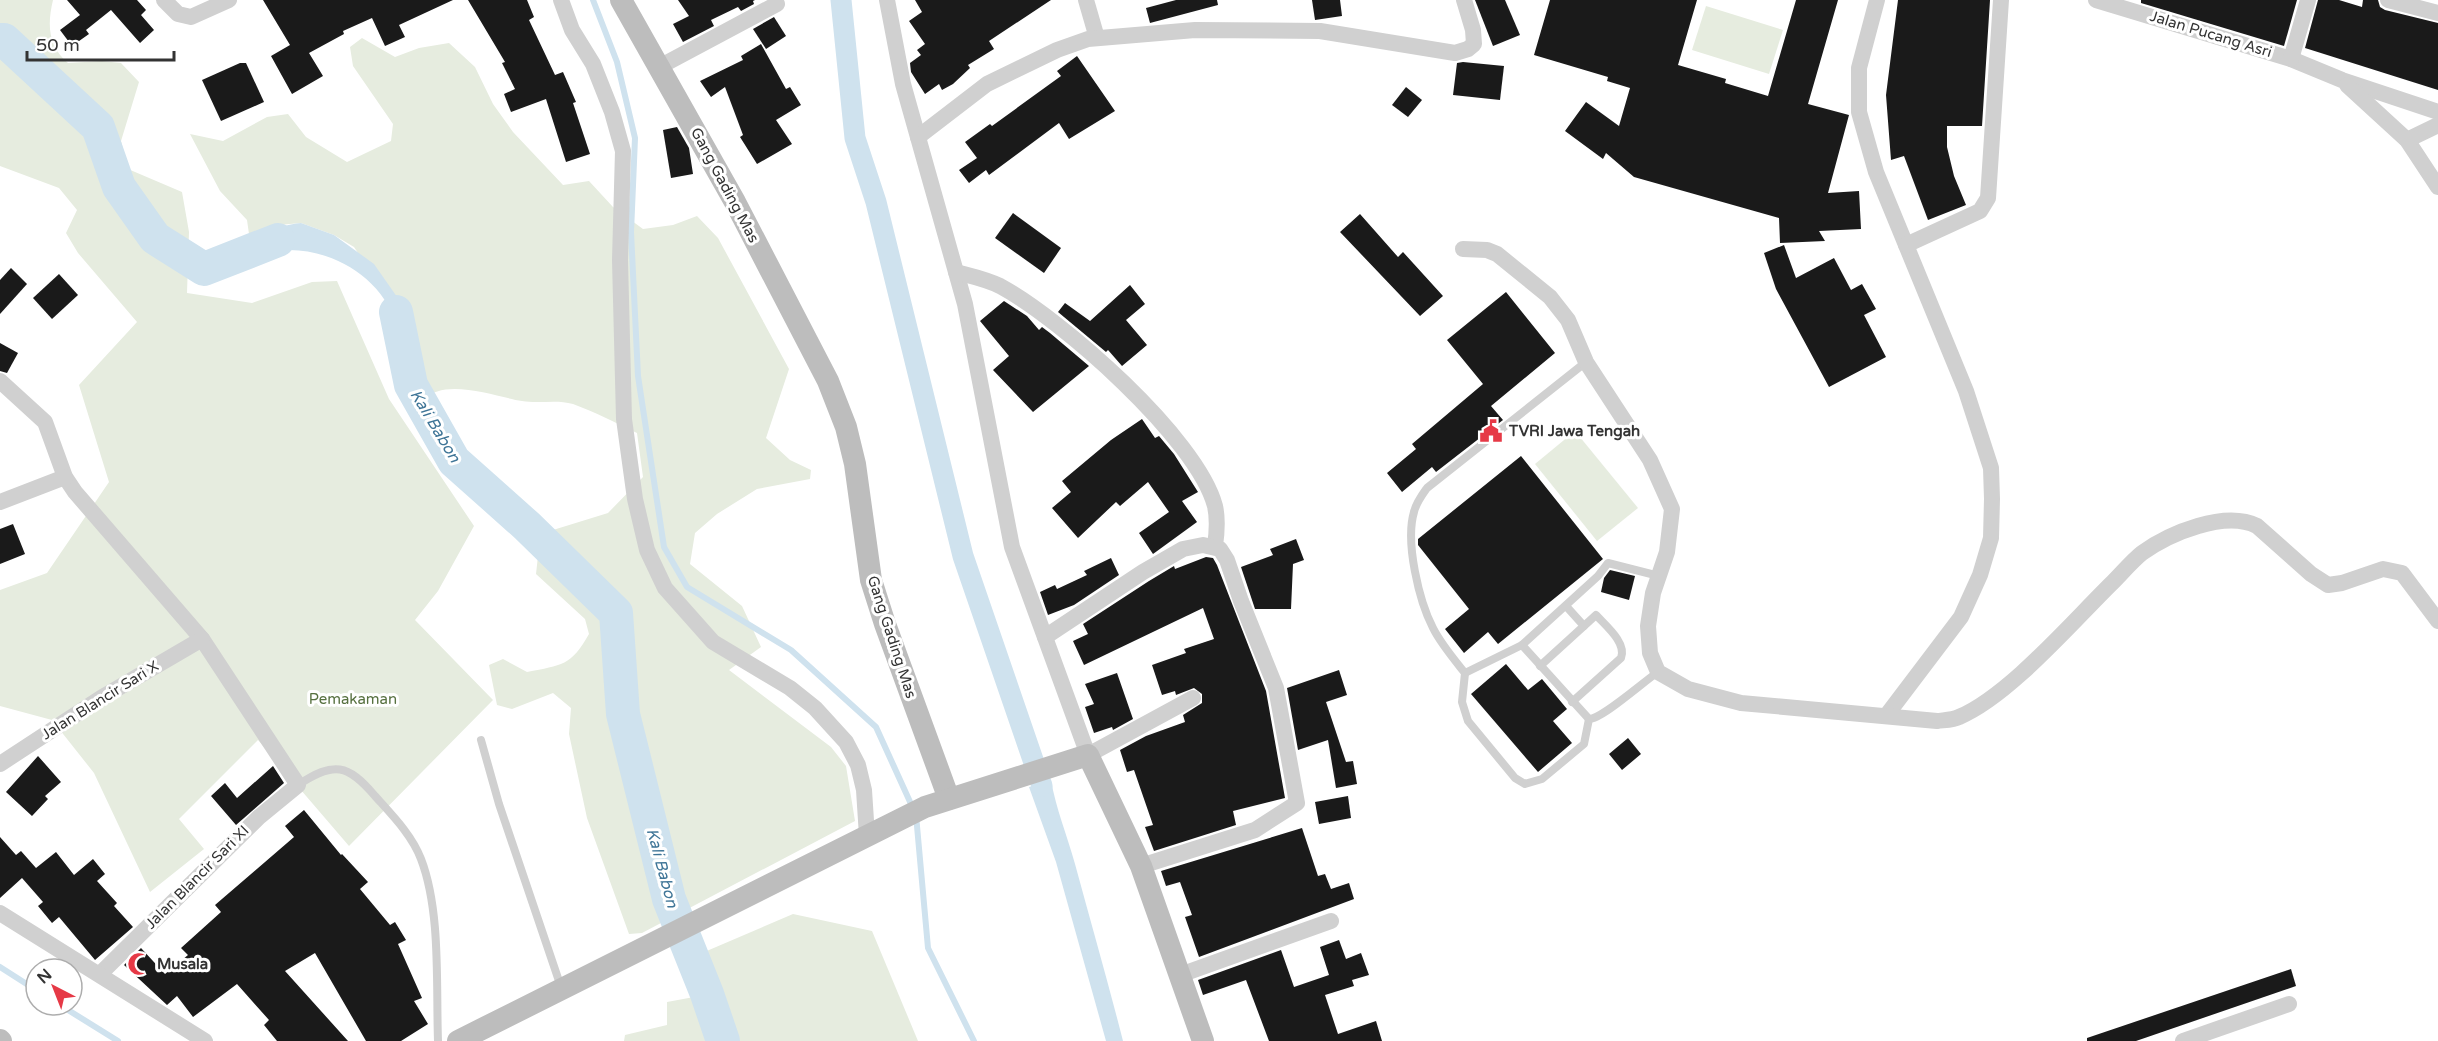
<svg xmlns="http://www.w3.org/2000/svg" width="2438" height="1041" font-family="'Varela Round',sans-serif">
<style>
.green{fill:#e6ecdf}
.water{fill:#cfe2ee}
.lines{fill:none;stroke-linecap:round;stroke-linejoin:round}
.stream{stroke:#cfe2ee;stroke-width:6}
.canal{stroke:#cfe2ee;stroke-width:21}
.river{stroke:#cfe2ee;stroke-width:34}
.building{fill:#1a1a1a}
.lane{stroke:#d0d0d0;stroke-width:8}
.street{stroke:#d0d0d0;stroke-width:16}
.secondary{stroke:#bdbdbd;stroke-width:22}
.labels{text-anchor:middle;dominant-baseline:central;stroke-width:6;stroke-linejoin:round;paint-order:stroke}
.street-label{font-size:15px;fill:#333;stroke:#fff}
.poi-label{font-size:15px;font-weight:bold;fill:#333;stroke:#fff;text-anchor:start}
.park-label{font-size:15px;fill:#56703f;stroke:#fff}
.water-label{font-size:16px;font-style:italic;fill:#3f7597;stroke:#fff}
</style>
<rect width="100%" height="100%" fill="#fff"/>
<g class="green">
<path d="M0 0H53C47 25 48 46 68 63L102 61 121 63 139 82 121 141 128 169 182 192 189 232 187 293 252 303 312 282 337 281 389 399 474 526 438 591 415 620 493 700 349 846 258 740 179 819 204 849 150 892 94 773 52 720 0 706V590L47 573 109 482 79 385 137 322 78 253 66 233 77 210 59 188 0 166Z"/>
<polygon points="1706,6 1783,30 1769,74 1692,50"/>
<path d="M362 38 395 57 419 48 449 43 475 67 493 104 513 132 563 185 589 181 613 207 643 229 673 225 697 216 718 238 789 369 766 438 790 460 811 470 810 479 757 489 717 514 695 533 690 564 742 606 761 647 729 670 831 747 846 766 855 821 642 933 629 934 587 818 569 734 571 708 553 693 512 709 497 705 489 665 503 659 527 672C562 665 571 666 589 634L585 619 536 574 538 556 553 530 608 513 643 477 637 433C616 423 595 412 573 404 556 399 540 404 522 401 496 397 444 377 424 400L414 385 407 326 354 247 334 235 301 223 279 225 250 241 247 220 220 191 190 134 223 141 267 117 288 114 306 137 347 162 391 141 393 124 353 66 350 47Z"/>
<polygon points="1575,431 1638,508 1597,541 1535,464"/>
<polygon points="793,914 872,931 918,1041 738,1041 702,953"/>
<polygon points="694,997 710,1041 624,1041 625,1035 667,1025 667,1002"/>
</g>
<g class="water">
<path d="M301 223 334 235 374 264 402 304 412 355 403 360C400 348 400 335 396 324 381 274 324 244 275 251 261 253 248 259 235 262 234 237 281 225 301 223Z"/>
<path d="M1051 780C1056 809 1067 835 1075 864 1091 923 1108 982 1123 1041H1106L1056 862 1029 787Z"/>
</g>
<g class="lines">
<g class="stream">
<polyline points="593,0 617,62 635,138 631,232 638,376 664,547 687,587 791,650 876,727 916,815 928,948 974,1041"/>
<polyline points="0,967 36,990"/>
<polyline points="60,1005 118,1041"/>
</g>
<polyline class="canal" points="841,0 855,138 876,202 963,556 1042,786"/>
<g class="river">
<polyline points="0,40 4,40 98,127 119,187 155,238 204,269 278,240"/>
<polyline points="396,312 411,385 454,461 527,526 616,613 623,714 669,899 707,994 723,1041"/>
</g>
</g>
<g class="building">
<polygon points="67,0 137,0 146,10 141,15 154,30 140,43 111,10 86,30 89,34 72,46 60,30 80,15"/>
<polygon points="263,0 453,0 399,25 405,37 385,46 372,18 343,31 344,34 309,53 323,76 292,94 271,56 290,45"/>
<polygon points="468,0 527,0 534,17 529,20 555,75 563,72 576,102 573,103 590,154 566,162 546,99 511,112 504,94 515,89 502,63 505,62"/>
<polygon points="678,0 755,0 753,1 754,4 741,11 738,7 711,20 714,26 683,42 673,24 689,16"/>
<polygon points="915,0 1051,0 989,41 994,49 968,65 970,68 953,84 942,90 939,84 925,94 911,72 910,63 921,55 917,50 925,44 909,21 922,12"/>
<polygon points="1176,0 1217,0 1218,5 1150,23 1146,8"/>
<polygon points="1312,0 1340,0 1342,16 1315,20"/>
<polygon points="1475,0 1505,0 1520,35 1493,46"/>
<polygon points="1550,0 1697,0 1678,65 1726,79 1725,83 1768,96 1796,0 1838,0 1808,104 1849,115 1828,193 1859,191 1861,229 1819,231 1825,241 1780,243 1779,218 1634,177 1606,153 1603,159 1565,131 1586,102 1619,126 1630,88 1607,81 1608,77 1534,55"/>
<polygon points="1898,0 1990,0 1982,126 1947,126 1947,147 1954,176 1966,205 1928,220 1904,156 1891,160 1886,95"/>
<polygon points="2141,0 2297,0 2284,46 2141,3"/>
<polygon points="2318,0 2339,0 2362,7 2363,0 2378,0 2380,7 2385,10 2438,23 2438,90 2305,48"/>
<polygon points="774,17 786,36 766,49 753,29"/>
<polygon points="761,44 786,89 790,87 801,105 776,120 792,144 757,164 740,137 743,135 725,87 711,97 700,81 743,60 741,56"/>
<polygon points="1077,56 1115,111 1069,139 1059,123 989,175 986,170 969,183 959,170 977,158 965,142 990,124 992,126 1061,76 1057,71"/>
<polygon points="1463,62 1504,66 1500,100 1453,95 1457,63"/>
<polygon points="240,63 246,63 264,102 221,121 202,80"/>
<polygon points="1406,87 1422,100 1408,117 1392,105"/>
<polygon points="677,127 689,148 693,174 671,178 663,130"/>
<polygon points="1013,213 1061,248 1044,273 995,238"/>
<polygon points="1360,214 1398,257 1403,252 1443,296 1420,316 1340,232"/>
<polygon points="1784,245 1796,278 1834,258 1851,290 1862,284 1876,309 1864,315 1886,357 1829,387 1776,289 1764,253"/>
<polygon points="11,268 27,284 0,314 0,280"/>
<polygon points="59,274 78,295 52,319 33,298"/>
<polygon points="1130,285 1145,304 1126,320 1147,345 1122,366 1108,350 1106,352 1058,312 1065,303 1090,321"/>
<polygon points="1506,292 1555,353 1491,406 1503,420 1436,472 1432,467 1402,492 1387,473 1416,449 1412,444 1483,384 1447,340"/>
<polygon points="1004,301 1027,316 1039,330 1042,327 1050,333 1089,366 1033,412 993,370 1009,356 980,321"/>
<polygon points="0,343 18,353 7,373 0,371"/>
<polygon points="1142,419 1155,438 1159,436 1174,454 1198,492 1182,501 1197,522 1153,554 1139,533 1169,512 1148,482 1120,506 1116,502 1078,538 1052,508 1071,492 1062,481 1111,440"/>
<polygon points="1521,456 1603,559 1498,644 1488,632 1464,653 1445,629 1469,609 1418,545 1418,539"/>
<polygon points="13,524 25,554 0,564 0,529"/>
<polygon points="1296,539 1304,560 1293,564 1291,609 1255,609 1241,567 1273,555 1270,549"/>
<polygon points="1206,557 1213,558 1217,565 1266,691 1285,798 1233,811 1236,825 1154,851 1145,827 1153,825 1134,770 1127,772 1120,750 1146,736 1185,722 1183,715 1202,703 1202,694 1194,688 1176,695 1175,691 1162,695 1152,665 1186,653 1184,649 1214,639 1203,608 1084,665 1073,641 1088,634 1083,624 1149,581 1174,566 1175,569"/>
<polygon points="1111,558 1119,575 1074,605 1048,615 1040,592 1055,585 1057,589 1087,575 1084,571"/>
<polygon points="1610,570 1635,576 1629,600 1601,592 1604,578"/>
<polygon points="1506,664 1528,690 1542,679 1567,709 1553,721 1572,743 1538,772 1471,694"/>
<polygon points="1339,670 1347,695 1326,702 1346,762 1353,761 1357,784 1336,788 1328,740 1298,750 1287,688"/>
<polygon points="1117,673 1133,719 1113,730 1112,727 1094,733 1085,707 1094,704 1085,684"/>
<polygon points="1628,738 1641,754 1622,770 1609,754"/>
<polygon points="38,756 61,782 45,796 48,799 32,816 6,792"/>
<polygon points="273,766 284,783 236,825 211,796 225,783 237,798"/>
<polygon points="1348,796 1351,818 1319,824 1315,802"/>
<polygon points="304,810 341,855 342,854 368,882 360,889 390,925 395,922 406,940 398,944 422,998 414,1001 428,1024 401,1041 366,1041 315,953 285,971 348,1041 277,1041 264,1025 269,1020 237,984 193,1017 177,996 167,1005 124,965 141,948 165,974 188,955 181,948 221,912 215,905 294,837 285,826"/>
<polygon points="1302,828 1318,876 1325,874 1331,889 1349,883 1354,899 1199,957 1185,917 1192,915 1180,882 1166,886 1161,871"/>
<polygon points="0,837 16,855 21,851 36,868 56,852 74,875 93,859 105,874 97,881 117,903 114,906 133,927 95,960 59,917 52,923 38,906 43,902 22,878 0,898"/>
<polygon points="1339,940 1346,959 1361,953 1369,975 1352,980 1354,986 1325,995 1338,1034 1376,1021 1382,1041 1269,1041 1246,980 1203,995 1198,980 1281,950 1294,987 1329,975 1320,947"/>
<polygon points="2291,969 2296,986 2136,1041 2087,1041 2087,1038"/>
</g>
<g class="lines">
<g class="lane">
<path d="M1586 362 1427 488C1422 495 1416 503 1414 512 1405 542 1419 601 1433 628 1441 644 1453 658 1465 673L1462 702 1468 721 1515 778 1525 784 1542 779 1584 744 1589 719"/>
<polyline points="1566,606 1584,626"/>
<path d="M1522 645 1589 719C1602 719 1643 682 1658 672"/>
<path d="M1540 666 1596 615C1606 626 1627 643 1621 658L1572 702"/>
<polyline points="1465,673 1522,645 1598,576 1608,563 1659,576"/>
<polyline points="481,740 499,804 561,987"/>
<path d="M298 785C334 761 348 764 375 796 392 815 412 835 421 859 441 911 436 985 438 1041"/>
</g>
<g class="street">
<polyline points="164,0 178,14 191,17 229,0"/>
<polyline points="561,0 572,30 593,64 612,112 623,151 620,260 624,419 635,499 647,550 665,588 713,642 790,688 815,708 846,742 858,765 864,790 867,836"/>
<polyline points="887,0 903,84 965,304 1012,547 1088,755 1193,698"/>
<polyline points="1086,0 1097,38"/>
<polyline points="1877,0 1859,68 1859,112 1876,172 1966,391 1991,468 1992,499 1991,538 1980,575 1961,617 1886,716"/>
<polyline points="2096,0 2291,59 2342,80 2438,112"/>
<polyline points="2388,0 2438,13"/>
<polyline points="2291,59 2308,0"/>
<polyline points="659,67 777,4"/>
<polyline points="2347,85 2407,140 2438,187"/>
<polyline points="918,137 987,84 1057,50 1088,39 1195,30 1320,31 1455,53 1468,49 1474,44 1473,30 1464,0"/>
<polyline points="2407,140 2438,125"/>
<polyline points="1906,245 1980,211 1988,198 2001,0"/>
<path d="M1463 249 1487 250 1497 254 1550 297 1568 320 1586 362 1650 460 1672 509 1667 552 1653 593 1648 626 1650 653 1658 672 1688 689 1741 703 1937 721C1944 720 1953 720 1959 717 2009 696 2073 621 2113 582 2122 573 2132 561 2142 553 2170 533 2225 510 2257 526L2311 574 2328 585 2342 583 2383 569 2402 573 2438 621"/>
<path d="M956 272C971 276 986 279 1000 286 1061 319 1197 438 1215 506 1218 519 1217 532 1215 546"/>
<polyline points="0,381 45,422 65,477 75,492 202,639 298,785 259,817 100,974"/>
<polyline points="0,502 65,477"/>
<polyline points="1045,637 1143,572 1183,549 1203,545 1220,549 1227,560 1241,601 1276,688 1297,803 1255,830 1141,866"/>
<polyline points="0,764 101,698 202,639"/>
<polyline points="0,913 205,1041"/>
<polyline points="1180,975 1331,921"/>
<polyline points="2183,1041 2289,1004"/>
</g>
<g class="secondary">
<polyline points="621,0 735,202 828,381 846,427 855,464 871,580 885,624 949,799"/>
<polyline points="0,1040 1,1041"/>
<polyline points="458,1041 925,807 1088,755 1141,866 1203,1041"/>
</g>
</g>
<defs>
<g id="civic-bare" transform="scale(1.8)"><path d="M-.6-6.5H3V-4.5H.6V-3L4-1V1h2V6H-6V1h2V-1L-.6-3ZM-1.2 2.5V6h2.4V2.5Z" fill="#e63946" stroke="#fff" stroke-width="2.5" paint-order="stroke"/></g>
<g id="mosque-bare" transform="scale(1.8)"><path d="M3.5-4.9A6 6 0 1 0 3.5 4.9A5 5 0 1 1 3.5-4.9Z" fill="#e63946" stroke="#fff" stroke-width="2.5" paint-order="stroke"/></g>
</defs>
<g fill-rule="evenodd">
<use href="#civic-bare" x="1491" y="431"/>
<use href="#mosque-bare" x="139" y="964"/>
</g>
<g class="labels">
<g class="street-label">
<text transform="translate(2211 34) rotate(17)">Jalan Pucang Asri</text>
<text transform="translate(725 185) rotate(62)">Gang Gading Mas</text>
<text transform="translate(892 637) rotate(72)">Gang Gading Mas</text>
<text transform="translate(100 700) rotate(-32)">Jalan Blancir Sari X</text>
<text transform="translate(197 877) rotate(-45)">Jalan Blancir Sari XI</text>
</g>
<g class="poi-label">
<text x="1509" y="431">TVRI Jawa Tengah</text>
<text x="157" y="964">Musala</text>
</g>
<g class="park-label">
<text x="353" y="699">Pemakaman</text>
</g>
<g class="water-label">
<text transform="translate(435 426) rotate(59)">Kali Babon</text>
<text transform="translate(662 868) rotate(75)">Kali Babon</text>
</g>
</g>
<g transform="translate(54 987) rotate(318)"><circle r="28" fill="#ffffff" stroke="#adadad" stroke-width="1.5"/>
<path d="M0-4.5L10 22L0 15L-10 22Z" fill="#e63946"/>
<text y="-9" font-size="16" font-weight="bold" text-anchor="middle" fill="#333333">N</text>
</g>
<path d="M27 51v9h147v-9" fill="none" stroke="#333333" stroke-width="3"/>
<text x="36" y="51" font-size="18" fill="#333333" stroke="#ffffff" stroke-width="4.5" paint-order="stroke">50 m</text>
</svg>
